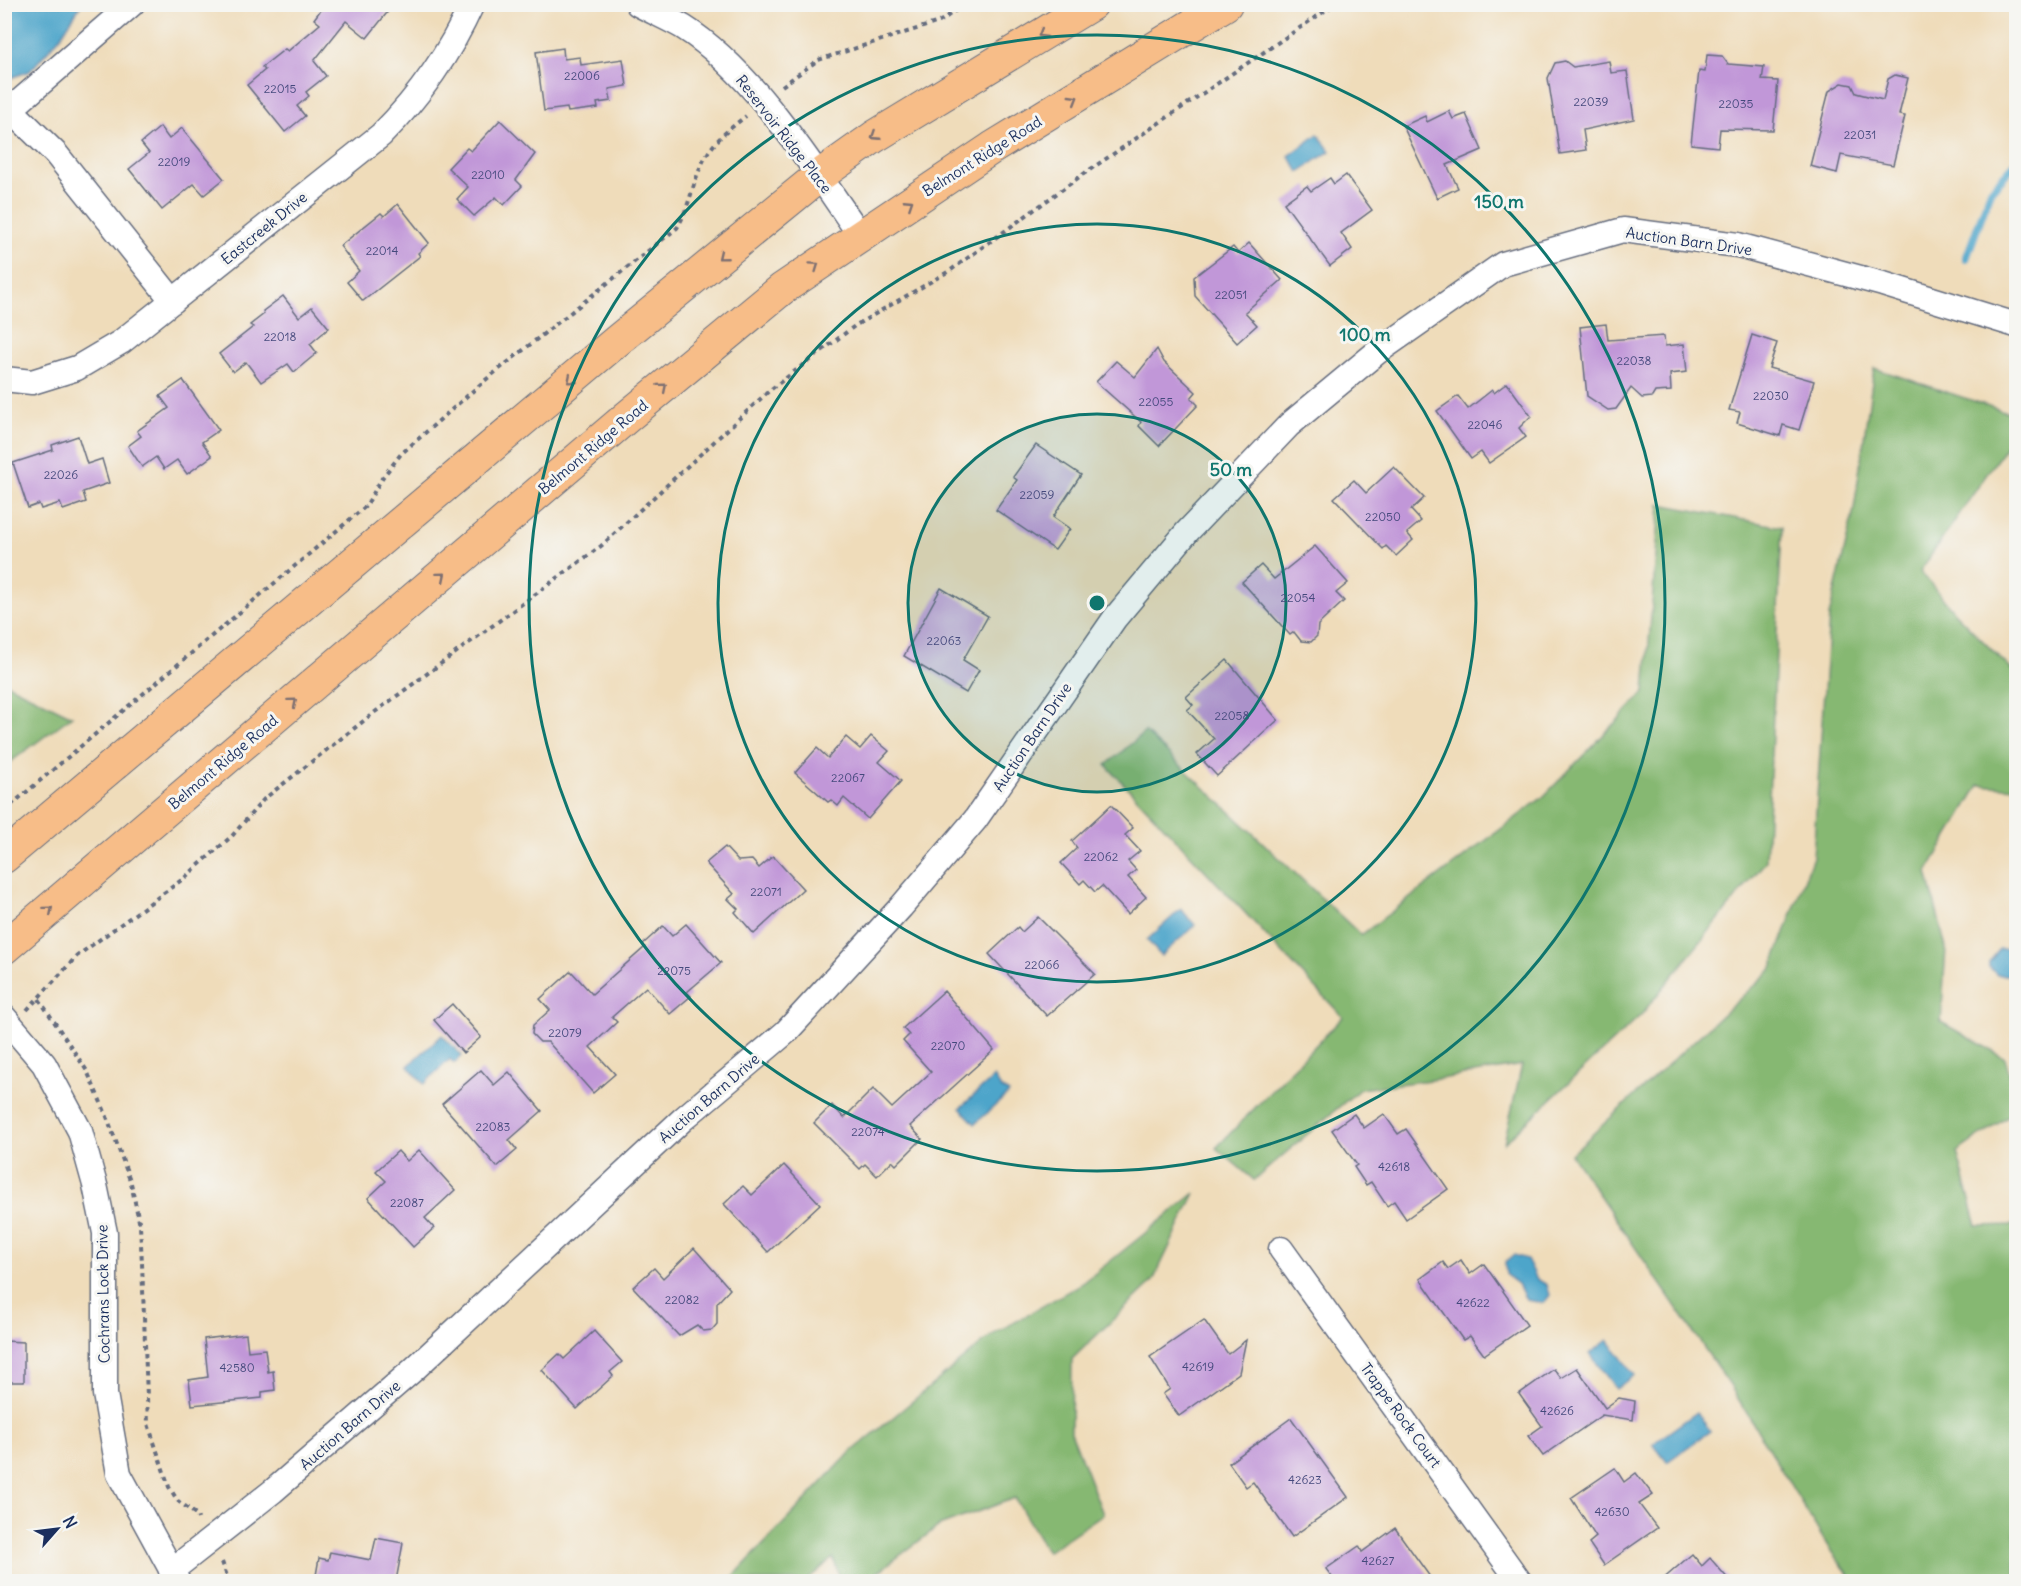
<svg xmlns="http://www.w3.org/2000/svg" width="2021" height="1586" font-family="Delius,sans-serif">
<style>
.forest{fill:#86b872;stroke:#507468;stroke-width:1.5}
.water{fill:#4da5ca;stroke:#346a94;stroke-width:1.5}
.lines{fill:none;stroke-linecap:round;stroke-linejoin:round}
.stream{stroke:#4da5ca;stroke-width:8}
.building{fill:#c197d8}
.minor-casing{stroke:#656c7e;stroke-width:27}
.major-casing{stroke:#656c7e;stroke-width:34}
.path{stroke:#656c7e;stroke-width:4;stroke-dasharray:4.5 4.5;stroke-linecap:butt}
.minor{stroke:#fff;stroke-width:24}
.major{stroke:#f7bd88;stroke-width:32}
.oneway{stroke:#7e6f71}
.ring{fill:none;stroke:#0f766e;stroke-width:3}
.labels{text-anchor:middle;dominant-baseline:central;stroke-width:6;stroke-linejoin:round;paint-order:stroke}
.number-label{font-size:12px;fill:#44497c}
.street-label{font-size:15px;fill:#1b2f5e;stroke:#f6f6f2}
.centre{fill:#0f766e;stroke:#f6f6f2;stroke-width:3}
.ring-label{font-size:18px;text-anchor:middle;font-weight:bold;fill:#0f766e;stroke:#f6f6f2;stroke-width:6;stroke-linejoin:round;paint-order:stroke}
</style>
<rect width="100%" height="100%" fill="#f6f6f2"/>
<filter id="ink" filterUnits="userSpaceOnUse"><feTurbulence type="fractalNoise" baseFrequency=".0167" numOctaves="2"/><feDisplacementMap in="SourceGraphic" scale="12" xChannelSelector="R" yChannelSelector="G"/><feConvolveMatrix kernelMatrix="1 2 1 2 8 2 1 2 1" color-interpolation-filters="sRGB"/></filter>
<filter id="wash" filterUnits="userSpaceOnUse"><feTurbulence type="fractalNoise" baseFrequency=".008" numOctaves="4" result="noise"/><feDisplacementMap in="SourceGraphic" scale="24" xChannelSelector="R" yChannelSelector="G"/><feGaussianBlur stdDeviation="1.35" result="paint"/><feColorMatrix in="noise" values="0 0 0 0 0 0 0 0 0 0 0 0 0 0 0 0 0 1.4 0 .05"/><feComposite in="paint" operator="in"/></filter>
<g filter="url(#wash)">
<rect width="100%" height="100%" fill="#efdcba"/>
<g class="forest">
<polygon points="1874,368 2016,415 2016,432 1920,571 1955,613 2016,674 2016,788 1979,785 1927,872 1946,948 1941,1022 2005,1058 2016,1096 2016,1111 1957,1152 1977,1226 2016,1225 2016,1581 1854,1581 1830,1550 1731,1387 1571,1154 1771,970 1813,857 1829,616 1854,509"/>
<polygon points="1660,504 1782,527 1766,861 1641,1015 1504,1143 1522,1065 1446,1078 1360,1089 1254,1180 1216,1148 1343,1017 1106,765 1145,732 1361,935 1543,797 1645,692"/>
<polygon points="5,683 72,716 5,766 4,766"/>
<polygon points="1195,1193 1153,1281 1072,1359 1071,1432 1103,1514 1047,1552 1015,1498 939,1526 866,1581 841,1581 833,1558 806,1581 729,1581 849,1454 992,1335 1083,1283"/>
</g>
<g class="water">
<polygon points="4,5 5,4 81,5 61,36 30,71 5,80"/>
<polygon points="1318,134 1330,151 1299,172 1289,156"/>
<polygon points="1181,909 1195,925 1161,956 1147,940"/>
<polygon points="2016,942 2016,965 2008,975 1997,975 1989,967 1989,962 2000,949 2011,949"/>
<polygon points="442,1035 462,1056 454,1063 450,1059 424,1084 408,1066"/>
<polygon points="994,1077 1001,1088 1009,1093 975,1124 960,1108"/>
<polygon points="1514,1255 1527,1259 1537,1279 1547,1285 1550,1295 1544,1303 1526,1300 1518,1284 1506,1275 1505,1263"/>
<polygon points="1608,1340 1634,1375 1616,1389 1590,1354"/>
<polygon points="1697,1412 1710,1431 1667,1462 1653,1444"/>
</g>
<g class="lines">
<polyline class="stream" points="1966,259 1991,190 2016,163"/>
</g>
<g id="blocks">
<g class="building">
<polygon points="325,4 394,4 367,38 346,21 314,61 326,76 306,92 309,96 297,106 305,116 285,132 247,85 265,70 262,67 285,49 288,51 320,24 314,19"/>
<polygon points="563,48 564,59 580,57 581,65 623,59 627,86 609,89 611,101 597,103 598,108 568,112 567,108 544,111 536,52"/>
<polygon points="1707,55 1722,56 1728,64 1764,67 1762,80 1778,81 1773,130 1720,129 1718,147 1691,144 1699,71 1705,72"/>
<polygon points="1565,61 1573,67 1609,61 1611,73 1627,71 1634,119 1583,130 1586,150 1560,154 1548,78 1555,63"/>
<polygon points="1895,75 1908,78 1899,115 1905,116 1893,165 1841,155 1837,173 1810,166 1829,91 1842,83 1852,85 1856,93 1883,100 1888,79"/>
<polygon points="1449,111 1453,119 1466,114 1482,150 1447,165 1458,188 1437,198 1403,126 1425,116 1427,122"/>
<polygon points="500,120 535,154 516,180 522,186 504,205 496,197 474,216 457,199 468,187 448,168 467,148 471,151"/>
<polygon points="160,127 169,139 182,128 224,179 204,195 194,184 162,210 129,169 149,153 141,143"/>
<polygon points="1346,175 1372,210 1341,233 1352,249 1330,266 1284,203 1307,186 1311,191 1330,178 1334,184"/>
<polygon points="398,204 429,243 418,253 420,256 363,301 347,282 359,271 340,246 381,213 384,216"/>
<polygon points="1249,243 1282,280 1245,312 1257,325 1237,343 1195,296 1194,277 1233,247 1238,253"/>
<polygon points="283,296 299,317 312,307 329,328 310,344 317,353 294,372 288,364 261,382 246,362 233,372 219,354 253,327 250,325 264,314 263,311"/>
<polygon points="1606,324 1608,340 1664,336 1665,346 1684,344 1687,372 1670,374 1671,391 1655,392 1652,397 1642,398 1631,388 1616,409 1608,410 1587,396 1580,327"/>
<polygon points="1752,335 1777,343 1769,368 1814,381 1799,430 1783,425 1780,436 1737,423 1740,412 1729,410"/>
<polygon points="1157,349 1164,362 1196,392 1191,398 1198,405 1159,446 1139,426 1141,422 1096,382 1116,361 1135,377"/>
<polygon points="183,380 219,430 202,442 212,456 187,474 177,460 164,469 156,457 142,467 128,446 141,436 137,431 169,408 160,396"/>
<polygon points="1507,383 1531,416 1519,428 1526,437 1489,463 1481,452 1471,459 1437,411 1458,396 1468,409 1492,390 1494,393"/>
<polygon points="78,436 87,464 102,459 109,483 83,492 86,502 63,510 60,503 41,509 39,504 28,508 13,463 53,450 52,445"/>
<polygon points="1036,445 1081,475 1053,517 1070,529 1055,550 996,510 1017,480 1013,477"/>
<polygon points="1394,467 1424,498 1411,510 1421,521 1407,533 1413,540 1396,556 1386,546 1383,549 1334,498 1354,480 1366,493"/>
<polygon points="1315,546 1348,583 1336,593 1344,601 1318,625 1317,636 1311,642 1301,641 1294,632 1290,635 1242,582 1261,565 1274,579"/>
<polygon points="941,588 988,616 963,660 979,670 966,693 904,656"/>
<polygon points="1227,660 1278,720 1217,776 1197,754 1214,739 1187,710 1193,705 1186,697"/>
<polygon points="871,736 889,751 879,762 901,781 868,819 844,798 838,806 831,800 828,802 795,773 817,748 828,758 846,737 860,749"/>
<polygon points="1111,805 1133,828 1125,835 1140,851 1128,861 1136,870 1128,877 1146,897 1128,914 1102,886 1095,892 1084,880 1080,884 1061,863 1077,848 1072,841"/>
<polygon points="725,847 738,861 752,860 759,868 773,856 803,889 754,934 735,912 738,909 728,899 734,894 706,863"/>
<polygon points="1038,917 1095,974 1047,1016 989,954 1018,927 1022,932"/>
<polygon points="686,924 721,963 687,992 691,996 670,1014 646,987 612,1017 617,1022 590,1047 615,1074 593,1093 548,1042 540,1042 532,1034 533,1025 550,1010 540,999 571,971 592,994 645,947 643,944 663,926 672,936"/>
<polygon points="944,991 994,1050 910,1126 922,1139 896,1165 892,1161 877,1176 865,1164 860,1169 814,1123 832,1105 844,1118 873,1089 892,1108 931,1072 903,1041 909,1035 903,1028"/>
<polygon points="452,1004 481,1037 463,1053 434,1020"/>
<polygon points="481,1070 494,1085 509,1072 542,1111 509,1140 517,1150 497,1167 442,1104"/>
<polygon points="1354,1114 1364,1128 1384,1114 1398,1134 1406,1129 1448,1189 1406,1219 1394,1201 1387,1206 1371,1182 1366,1185 1354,1167 1357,1165 1332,1130"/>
<polygon points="419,1150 455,1190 425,1218 434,1228 413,1247 368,1198 386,1181 376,1171 398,1151 407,1161"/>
<polygon points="784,1165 820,1204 768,1252 724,1204 743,1186 752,1195"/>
<polygon points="694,1248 730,1289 717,1303 717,1324 712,1330 703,1331 697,1325 679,1336 633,1287 654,1268 663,1278"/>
<polygon points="1461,1260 1470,1274 1484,1264 1527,1325 1484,1355 1470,1336 1463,1340 1420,1279 1443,1262 1448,1269"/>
<polygon points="1204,1320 1228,1354 1246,1340 1239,1373 1179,1416 1163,1394 1170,1389 1150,1357"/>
<polygon points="594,1331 622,1362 610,1372 613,1376 577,1409 542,1370 559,1354 564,1359"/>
<polygon points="246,1334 248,1351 265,1349 268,1372 273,1371 275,1390 262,1392 262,1398 192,1405 189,1380 208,1377 204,1339"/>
<polygon points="4,1341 24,1342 24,1382 4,1382"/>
<polygon points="1577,1368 1605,1408 1619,1398 1635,1401 1633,1420 1602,1415 1543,1456 1528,1436 1542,1426 1519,1394 1554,1369 1561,1378"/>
<polygon points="1291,1418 1348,1497 1292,1537 1253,1482 1246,1487 1229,1463"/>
<polygon points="1615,1468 1624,1482 1636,1473 1653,1495 1639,1504 1657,1528 1604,1565 1589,1543 1596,1537 1571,1498"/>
<polygon points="1395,1528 1433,1581 1335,1581 1326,1569 1359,1546 1362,1552"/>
<polygon points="376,1538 403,1543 396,1581 315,1581 319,1558 328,1560 330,1552 371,1560"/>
<polygon points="1692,1554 1702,1566 1710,1558 1730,1581 1661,1581"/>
</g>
</g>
</g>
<g filter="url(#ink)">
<use href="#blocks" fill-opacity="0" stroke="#656c7e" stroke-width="1.5"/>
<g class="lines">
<g class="minor-casing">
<g id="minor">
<path d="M638 4C653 12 669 19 683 27 753 71 813 167 860 235"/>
<polyline points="4,103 56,154 173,301"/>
<polyline points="12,108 132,4"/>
<path d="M4 379 32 382 77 368 121 342 381 135C420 96 449 55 472 4"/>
<polyline points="4,1017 44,1064 80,1131 95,1185 105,1233 105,1394 119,1474 178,1582"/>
<polyline points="1281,1249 1520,1582"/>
<polyline points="171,1571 273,1491 413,1370 683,1119 786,1032 901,907 975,820 1115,618 1187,532 1289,425 1376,353 1503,264 1623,230 1738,245 1883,284 2016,325"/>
</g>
</g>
<g class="major-casing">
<g id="major">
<polyline points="4,857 618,340 819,176 874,137 1092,4"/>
<polyline points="4,948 627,417 782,289 992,148 1226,4"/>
</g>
</g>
<g class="path">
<polyline points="782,86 818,60 939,22 965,4"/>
<path d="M4 811 366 506 382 478 401 454 483 382 677 228C691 205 694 174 708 153 718 137 732 127 746 116"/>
<polyline points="39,999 87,1071 106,1114 131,1183 140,1226 142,1263 148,1424 169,1487 178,1501 197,1515 198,1519"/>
<polyline points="27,1010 77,956 183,879 232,836 264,799 375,712 601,546 770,390 856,325 951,270 1085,173 1335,4"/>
<polyline points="222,1562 229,1582"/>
</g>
<use href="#minor" class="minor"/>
<use href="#major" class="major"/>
</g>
<defs><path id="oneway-chevron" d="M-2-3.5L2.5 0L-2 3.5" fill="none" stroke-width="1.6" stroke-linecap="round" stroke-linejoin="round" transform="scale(1.5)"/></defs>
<g class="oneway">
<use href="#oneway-chevron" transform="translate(1042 34) rotate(149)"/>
<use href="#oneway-chevron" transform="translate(1074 99) rotate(-31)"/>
<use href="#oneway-chevron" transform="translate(875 136) rotate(147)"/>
<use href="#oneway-chevron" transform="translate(909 203) rotate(-33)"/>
<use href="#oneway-chevron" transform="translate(722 256) rotate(141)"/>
<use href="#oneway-chevron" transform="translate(815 266) rotate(-35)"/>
<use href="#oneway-chevron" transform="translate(571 380) rotate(140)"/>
<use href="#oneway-chevron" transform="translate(663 387) rotate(-40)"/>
<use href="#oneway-chevron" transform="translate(442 576) rotate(-40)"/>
<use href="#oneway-chevron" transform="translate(293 702) rotate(-40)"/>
<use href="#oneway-chevron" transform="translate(49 910) rotate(-40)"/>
</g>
</g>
<circle cx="1097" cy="603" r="189" fill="#0f766e" fill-opacity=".12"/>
<g class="ring">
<circle cx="1097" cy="603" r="189"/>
<circle cx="1097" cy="603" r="379"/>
<circle cx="1097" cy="603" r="568"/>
</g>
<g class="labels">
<g class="number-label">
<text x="582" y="75">22006</text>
<text x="280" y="88">22015</text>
<text x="1591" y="101">22039</text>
<text x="1736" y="103">22035</text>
<text x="1860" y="134">22031</text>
<text x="174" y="161">22019</text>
<text x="488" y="174">22010</text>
<text x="382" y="250">22014</text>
<text x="1231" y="294">22051</text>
<text x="280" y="336">22018</text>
<text x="1634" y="360">22038</text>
<text x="1771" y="395">22030</text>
<text x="1156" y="401">22055</text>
<text x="1485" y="424">22046</text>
<text x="61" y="474">22026</text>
<text x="1037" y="494">22059</text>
<text x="1383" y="516">22050</text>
<text x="1298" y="597">22054</text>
<text x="944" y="640">22063</text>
<text x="1232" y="715">22058</text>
<text x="848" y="777">22067</text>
<text x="1101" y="856">22062</text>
<text x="766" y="891">22071</text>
<text x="1042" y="964">22066</text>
<text x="674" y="970">22075</text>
<text x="565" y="1032">22079</text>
<text x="948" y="1045">22070</text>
<text x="493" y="1126">22083</text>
<text x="868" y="1131">22074</text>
<text x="1394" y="1166">42618</text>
<text x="407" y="1202">22087</text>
<text x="682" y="1299">22082</text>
<text x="1473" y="1302">42622</text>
<text x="1198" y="1366">42619</text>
<text x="237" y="1367">42580</text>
<text x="1557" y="1410">42626</text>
<text x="1305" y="1479">42623</text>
<text x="1612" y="1511">42630</text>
<text x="1378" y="1560">42627</text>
</g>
<g class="street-label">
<text transform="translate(784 134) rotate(52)">Reservoir Ridge Place</text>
<text transform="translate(982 156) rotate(-32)">Belmont Ridge Road</text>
<text transform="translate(264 228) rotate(-39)">Eastcreek Drive</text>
<text transform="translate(1689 241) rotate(8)">Auction Barn Drive</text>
<text transform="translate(593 447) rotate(-40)">Belmont Ridge Road</text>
<text transform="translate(1032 737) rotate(-56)">Auction Barn Drive</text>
<text transform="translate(223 762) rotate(-40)">Belmont Ridge Road</text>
<text transform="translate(709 1098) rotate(-41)">Auction Barn Drive</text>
<text transform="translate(103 1294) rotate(-91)">Cochrans Lock Drive</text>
<text transform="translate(1401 1415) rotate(54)">Trappe Rock Court</text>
<text transform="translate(350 1425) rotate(-41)">Auction Barn Drive</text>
</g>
</g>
<circle cx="1097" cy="603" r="9" class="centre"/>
<g class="ring-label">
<text x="1499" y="208">150 m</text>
<text x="1365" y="341">100 m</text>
<text x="1231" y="476">50 m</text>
</g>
<rect width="2021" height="1586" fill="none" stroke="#f6f6f2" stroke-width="24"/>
<g transform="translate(57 1529) rotate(62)" stroke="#f6f6f2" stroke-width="4.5" paint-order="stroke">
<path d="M0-4.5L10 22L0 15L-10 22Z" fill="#1b2f5e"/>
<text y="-9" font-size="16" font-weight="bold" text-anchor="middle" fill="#1b2f5e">N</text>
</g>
</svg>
